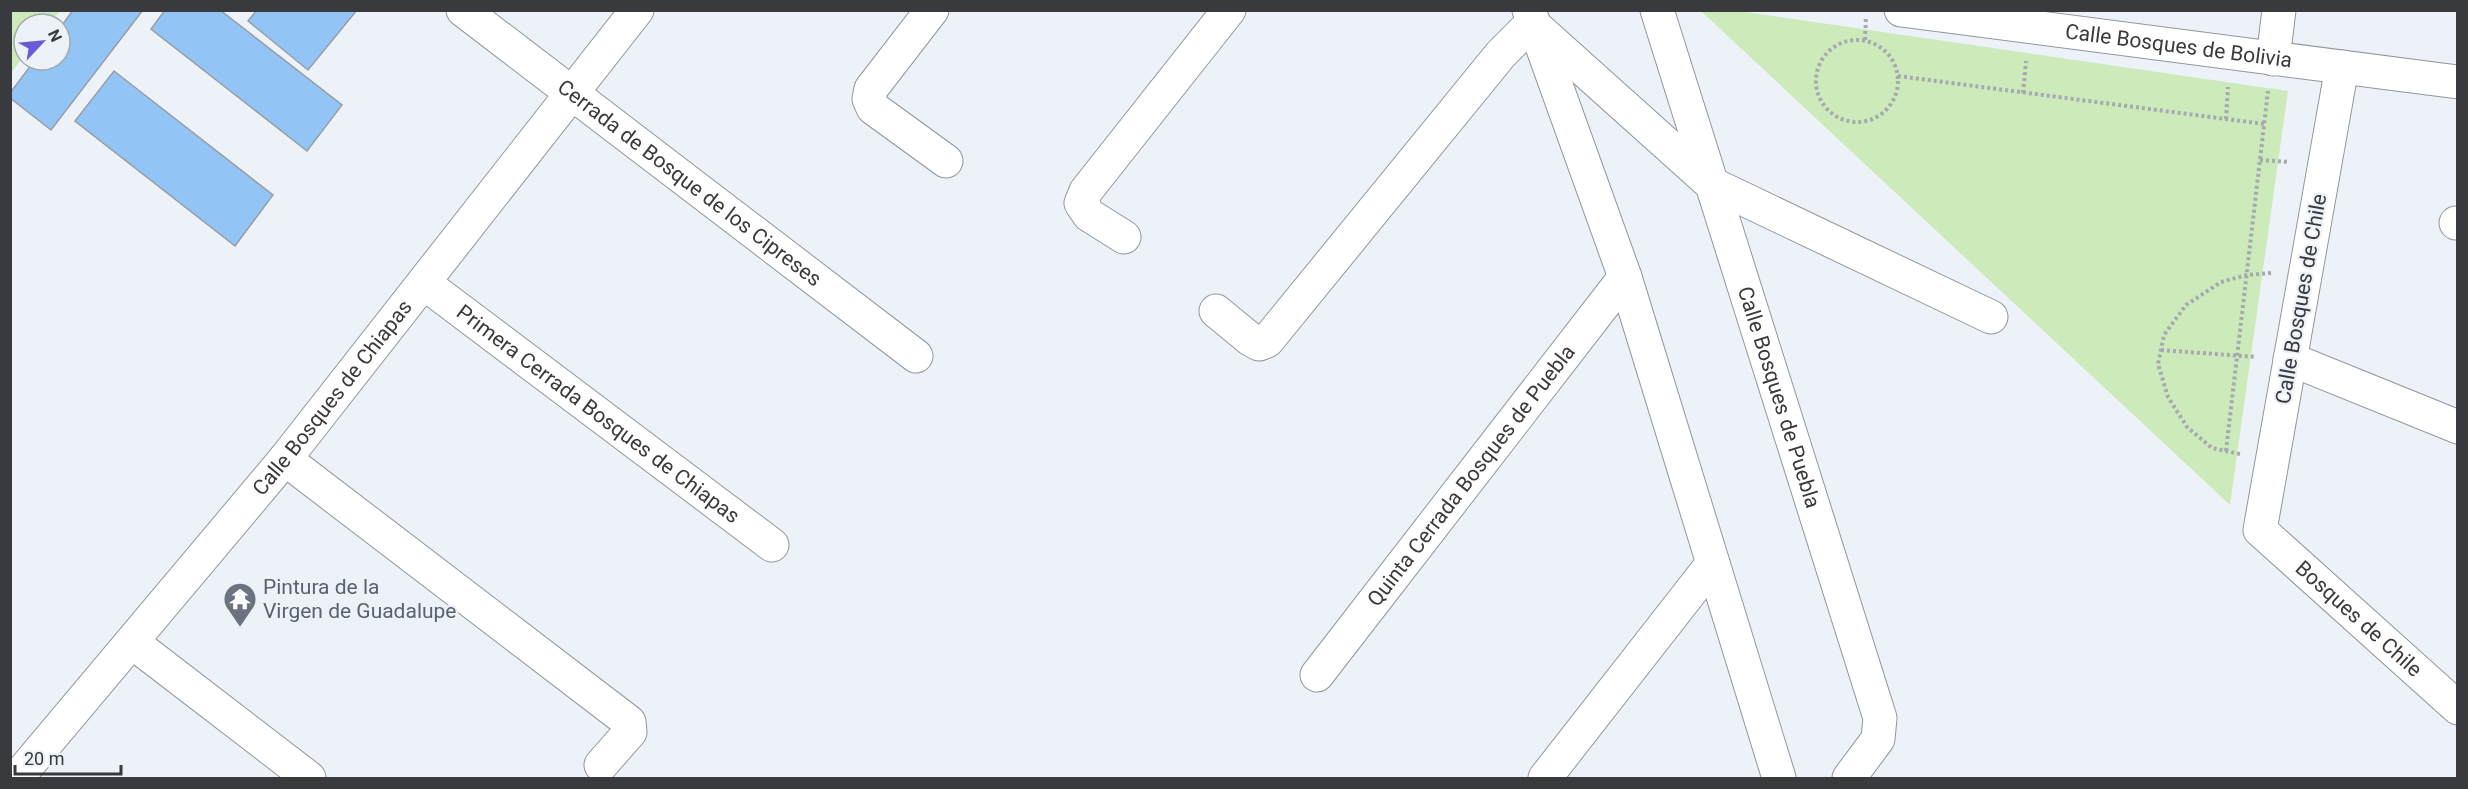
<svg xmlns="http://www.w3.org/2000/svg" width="2468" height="789" font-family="Roboto,sans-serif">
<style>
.green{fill:#cdeabb}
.building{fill:#92c5f6;stroke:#989da3;stroke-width:1.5}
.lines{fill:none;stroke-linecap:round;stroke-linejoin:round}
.minor-casing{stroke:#91979c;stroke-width:35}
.path{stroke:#a5aaaf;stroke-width:4;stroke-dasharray:3 3;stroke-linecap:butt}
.minor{stroke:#fff;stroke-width:33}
.labels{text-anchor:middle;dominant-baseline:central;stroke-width:4.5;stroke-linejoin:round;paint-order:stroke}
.street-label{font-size:21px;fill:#383a3d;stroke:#ecf2f8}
.worship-label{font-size:21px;fill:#5b616d;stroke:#ecf2f8;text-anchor:start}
</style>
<rect width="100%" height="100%" fill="#ecf2f8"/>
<g class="green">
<polygon points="11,10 60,11 49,24 24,24 24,56 11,73"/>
<polygon points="1701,11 1738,11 2288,91 2230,505"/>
</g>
<g class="building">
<polygon points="73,10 143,10 51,130 10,98 10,93 35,60 60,60 60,28"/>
<polygon points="165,10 220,10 342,105 307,151 151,29"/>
<polygon points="257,10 357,10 308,70 248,21"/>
<polygon points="114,71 273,195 235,246 75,121"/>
</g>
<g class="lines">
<g class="minor-casing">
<g id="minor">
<path id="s1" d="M463 10 916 356"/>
<polyline points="932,10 871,89 869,99 873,108 946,161"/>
<polyline points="1529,10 1625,277 1779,778"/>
<path id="s2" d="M1657 10 1880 718 1878 739 1849 778"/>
<path id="s3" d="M1901 10 2458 82"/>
<polyline points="1535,26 1710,183 1991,317"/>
<polyline points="2273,59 2279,10"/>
<path id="s4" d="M2342 67 2260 530 2458 708"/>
<polyline points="2456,223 2458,223"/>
<polyline points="1124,237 1089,215 1081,203 1086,191 1229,10"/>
<path id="s5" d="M424 283 772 545"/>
<polyline points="1216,311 1250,339 1259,344 1267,341 1501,54 1532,23"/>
<polyline points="2290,359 2458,427"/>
<polyline points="285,459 629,722 630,732 601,765"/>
<polyline points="132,642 309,778"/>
<path id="s6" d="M1317 675 1625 277"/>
<path id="s7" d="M17 778 285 459 637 10"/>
<polyline points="1545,778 1713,563"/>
</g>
</g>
<g class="path">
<polyline points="10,11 11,10"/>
<polyline points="1865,40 1866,16"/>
<circle cx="1857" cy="81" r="41"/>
<polyline points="1898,76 2264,124"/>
<polyline points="2023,93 2026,61"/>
<polyline points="2226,119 2228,87"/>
<polyline points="2260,160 2289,162"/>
<polyline points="2161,350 2256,357"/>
<polyline points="2226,451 2268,91"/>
<polyline points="2240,454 2212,448 2187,427 2168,397 2158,364 2164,335 2186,305 2221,282 2247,275 2272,273"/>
</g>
<use href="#minor" class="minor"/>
</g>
<defs>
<g id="temple-pin" transform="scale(1.725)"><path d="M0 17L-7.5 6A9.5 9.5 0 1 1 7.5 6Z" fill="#6b7280" stroke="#ecf2f8"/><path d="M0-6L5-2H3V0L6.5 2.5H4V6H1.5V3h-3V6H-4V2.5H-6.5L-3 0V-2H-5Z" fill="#fff"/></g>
</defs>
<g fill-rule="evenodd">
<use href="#temple-pin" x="240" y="599"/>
</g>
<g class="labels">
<g class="street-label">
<text stroke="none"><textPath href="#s3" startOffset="280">Calle Bosques de Bolivia</textPath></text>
<text stroke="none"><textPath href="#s1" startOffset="285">Cerrada de Bosque de los Cipreses</textPath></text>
<text transform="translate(2301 299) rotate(-80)">Calle Bosques de Chile</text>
<text stroke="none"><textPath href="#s2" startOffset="406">Calle Bosques de Puebla</textPath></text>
<text stroke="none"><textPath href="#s7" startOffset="494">Calle Bosques de Chiapas</textPath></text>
<text stroke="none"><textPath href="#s5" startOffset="218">Primera Cerrada Bosques de Chiapas</textPath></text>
<text stroke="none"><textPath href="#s6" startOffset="252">Quinta Cerrada Bosques de Puebla</textPath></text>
<text stroke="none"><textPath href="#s4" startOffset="603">Bosques de Chile</textPath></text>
</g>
<g class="worship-label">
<text x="263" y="587">Pintura de la<tspan x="263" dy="24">Virgen de Guadalupe</tspan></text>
</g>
</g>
<rect width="2468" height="789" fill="none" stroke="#383a3d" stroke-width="24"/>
<g transform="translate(42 42) rotate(64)"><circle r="28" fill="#ecf2f8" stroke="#a4a8ad" stroke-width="1.5"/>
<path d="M0-4.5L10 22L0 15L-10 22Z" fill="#665cd5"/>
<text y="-9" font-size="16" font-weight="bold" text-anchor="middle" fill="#383a3d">N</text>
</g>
<path d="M15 765v9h106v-9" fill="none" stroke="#383a3d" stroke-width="3"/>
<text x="24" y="765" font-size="18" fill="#383a3d" stroke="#ecf2f8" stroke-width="4.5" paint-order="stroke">20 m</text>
</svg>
